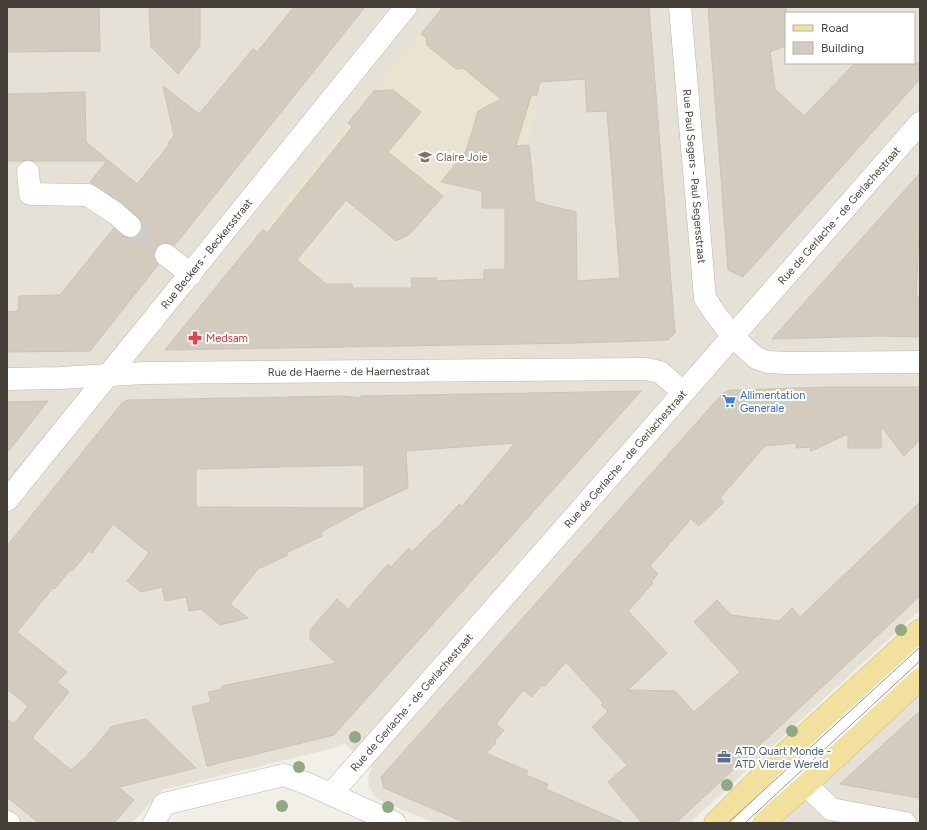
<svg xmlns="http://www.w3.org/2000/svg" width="927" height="830" font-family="Figtree,sans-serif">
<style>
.residential{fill:#e5e1d6;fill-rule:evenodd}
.education{fill:#e9e4d2}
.building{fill:#d2cbbe;stroke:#ccc3b2;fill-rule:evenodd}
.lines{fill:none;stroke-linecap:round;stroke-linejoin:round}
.minor-tunnel{stroke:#ceccc4;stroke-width:22;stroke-dasharray:22 11;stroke-linecap:butt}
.minor-casing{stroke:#bcb7ab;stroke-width:23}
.major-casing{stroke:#d6bd71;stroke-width:23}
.minor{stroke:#fff;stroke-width:22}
.major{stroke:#f2e09f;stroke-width:22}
.tram{stroke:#959595;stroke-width:1}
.tree{fill:#92a883}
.labels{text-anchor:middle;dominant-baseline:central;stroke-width:4;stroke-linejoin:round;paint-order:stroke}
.education-label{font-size:11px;fill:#785e54;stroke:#fff;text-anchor:start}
.street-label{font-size:11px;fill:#443f37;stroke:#fff}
.health-label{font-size:11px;fill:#be3a42;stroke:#fff;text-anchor:start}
.shop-label{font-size:11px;fill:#366cbe;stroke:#fff;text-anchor:start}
.service-label{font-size:11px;fill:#4e5e75;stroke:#fff;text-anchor:start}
</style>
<rect width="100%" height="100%" fill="#f1efe7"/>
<g class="residential">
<path d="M7 7H920V610L690 823H434L377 799 370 789 368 781 369 774 372 768 344 743 338 747 162 790 132 823H7ZM786 13H914V63H786Z"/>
<polygon points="920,686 920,823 774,823"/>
</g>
<polygon class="education" points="442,7 455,7 542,77 529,143 532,171 502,194 452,186 400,246 348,202 304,256 313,264 292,290 244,250"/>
<g class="building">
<polygon points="7,7 99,7 100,51 7,52"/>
<polygon points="149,7 200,7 200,46 178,74 151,47"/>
<polygon points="294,7 365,7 174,246 167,243 161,244 156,247 154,254 155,260 158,265 90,351 7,352 7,312 18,311 19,296 60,295 114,228 122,235 128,238 134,238 139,234 142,228 142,222 138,217 122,203 90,182 107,161 34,161 27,160 22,161 7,161 7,94 85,92 86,142 137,184 169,145 168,143 174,136 163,86 199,114 253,49 257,52"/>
<path d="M443 7H649L675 333 668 340 578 343 165 350 263 229 267 233 352 127 348 123 374 91 393 90 421 112 388 152 443 196 410 234 396 241 346 200 297 260 326 284H352L353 288H412L411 278H436V281L484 279V270L505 269V208H482V191L441 182 466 151 478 111 501 99 463 68 456 69 427 45 426 38 421 34ZM585 79 587 112 607 111 620 278 577 281 576 212 535 202 529 145 516 146 531 96 537 95 540 82Z"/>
<polygon points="708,7 786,7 786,46 770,52 775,89 804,116 855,63 920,63 920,79 743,277 728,270"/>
<polygon points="920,173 920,215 916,296 920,296 920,337 880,336 772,339"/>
<polygon points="833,387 920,387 920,442 916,442 916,444 904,456 881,426 881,448 848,448 848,434 811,451 810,447 796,448 796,443 765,446 720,498 724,502 699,526 691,519 650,566 658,574 651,582 653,583 628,611 667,653 628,690 675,691 694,712 740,672 694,622 717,600 731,615 779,621 792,608 800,617 920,502 920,596 676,823 642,823 608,782 627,765 592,727 608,711 601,705 603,703 566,662 544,687 542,685 532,697 523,690 496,724 504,730 495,741 496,743 486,753 528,771 526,775 548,784 546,789 624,823 466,823 384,788 381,777 723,393 730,390"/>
<path d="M641 391 334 735 310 741 207 766 192 707 211 702 208 692 223 689 222 686 336 663 310 639V630L337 599 348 609 388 564 391 567 409 548 412 552 433 530 437 528 459 504 462 506 515 443 406 451 408 488 365 508 321 532 322 536 286 553 288 555 258 569 230 604 248 618 220 625 201 609 189 611 186 597 165 601 162 587 141 592 127 581 149 553 113 524 92 553 89 551 72 571 70 570 55 589 53 588 17 632 67 672 57 682 69 692 32 738 71 770 86 757 112 726 146 719 196 768 119 787 134 800 114 823H39L7 797V719L14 724 28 706 7 689V546L122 403 127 400 342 396 361 398V396ZM364 465V508L196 507V469Z"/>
<polygon points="48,401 7,453 7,402"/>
<polygon points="920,711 920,798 840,784 889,739"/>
</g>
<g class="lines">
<polyline class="minor-tunnel" points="130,226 166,255"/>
<g class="minor-casing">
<g id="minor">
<path id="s1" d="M680 7 705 298 714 312 733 337 756 358 768 362 788 363 920 362"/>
<polyline points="28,172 30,194 88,195 115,213 130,226"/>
<polyline points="166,255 191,274"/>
<path id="s2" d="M7 379 60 378 144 373 646 369 660 372 683 392"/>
<path id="s3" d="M7 500 406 7"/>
<polyline points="793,772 831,809 905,823"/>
<path id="s4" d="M331 794 920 123"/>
<polyline points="7,822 9,823"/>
<polyline points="154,823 164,804 284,775 308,784 395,823"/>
<polyline points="737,823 920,654"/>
</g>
</g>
<g class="major-casing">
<g id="major">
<polyline points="715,823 780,758 920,630"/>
<polyline points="763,823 806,785 920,679"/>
</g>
</g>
<use href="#minor" class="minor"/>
<use href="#major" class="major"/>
<g class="tram">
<polyline points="728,823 920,647"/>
<polyline points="745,823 920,661"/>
</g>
</g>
<g class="tree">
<circle cx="901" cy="630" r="6"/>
<circle cx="792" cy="731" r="6"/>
<circle cx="355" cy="737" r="6"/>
<circle cx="299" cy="767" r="6"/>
<circle cx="727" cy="785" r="6"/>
<circle cx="282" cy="806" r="6"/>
<circle cx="388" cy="807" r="6"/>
</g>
<defs>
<g id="school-bare" transform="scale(1.08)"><path d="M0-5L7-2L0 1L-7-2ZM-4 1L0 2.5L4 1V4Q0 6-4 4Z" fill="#8d6e63" stroke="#fff" stroke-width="2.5" paint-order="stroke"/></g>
<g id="pharmacy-bare" transform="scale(1.08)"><path d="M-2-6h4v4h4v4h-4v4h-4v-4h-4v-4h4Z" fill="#e0444e" stroke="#fff" stroke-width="2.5" paint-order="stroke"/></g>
<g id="supermarket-bare" transform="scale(1.08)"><path d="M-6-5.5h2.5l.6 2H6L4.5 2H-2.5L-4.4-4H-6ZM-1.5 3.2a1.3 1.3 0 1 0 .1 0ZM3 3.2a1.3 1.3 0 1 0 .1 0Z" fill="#3f7fe0" stroke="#fff" stroke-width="2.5" paint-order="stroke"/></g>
<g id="office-bare" transform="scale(1.08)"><path d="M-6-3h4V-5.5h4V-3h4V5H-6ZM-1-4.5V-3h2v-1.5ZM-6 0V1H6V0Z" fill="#5c6f8a" stroke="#fff" stroke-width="2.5" paint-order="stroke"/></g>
</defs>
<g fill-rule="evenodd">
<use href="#school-bare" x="425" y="157"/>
<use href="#pharmacy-bare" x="195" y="338"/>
<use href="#supermarket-bare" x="729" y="401"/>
<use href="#office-bare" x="724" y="757"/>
</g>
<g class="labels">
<g class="education-label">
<text x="436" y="157">Claire Joie</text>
</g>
<g class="street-label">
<text stroke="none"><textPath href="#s1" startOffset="170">Rue Paul Segers - Paul Segersstraat</textPath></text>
<text stroke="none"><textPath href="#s4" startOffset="770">Rue de Gerlache - de Gerlachestraat</textPath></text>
<text stroke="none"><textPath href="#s3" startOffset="317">Rue Beckers - Beckersstraat</textPath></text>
<text stroke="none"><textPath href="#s2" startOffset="342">Rue de Haerne - de Haernestraat</textPath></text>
<text stroke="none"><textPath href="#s4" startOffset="446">Rue de Gerlache - de Gerlachestraat</textPath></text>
<text stroke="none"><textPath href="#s4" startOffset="122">Rue de Gerlache - de Gerlachestraat</textPath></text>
</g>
<g class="health-label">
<text x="206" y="338">Medsam</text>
</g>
<g class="shop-label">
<text x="740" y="395">Allimentation<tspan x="740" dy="13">Generale</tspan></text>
</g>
<g class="service-label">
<text x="735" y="751">ATD Quart Monde -<tspan x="735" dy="13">ATD Vierde Wereld</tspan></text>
</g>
</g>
<rect width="927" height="830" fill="none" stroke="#443f37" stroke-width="16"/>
<rect x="785" y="12" width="130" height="52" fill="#ffffff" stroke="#b4b2af"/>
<rect x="793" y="25" width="20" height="6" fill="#f2e09f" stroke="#b4b2af"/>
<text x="821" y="32" font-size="12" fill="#443f37">Road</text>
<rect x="793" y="42" width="20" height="12" fill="#d2cbbe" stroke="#b4b2af"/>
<text x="821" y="52" font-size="12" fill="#443f37">Building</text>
</svg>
